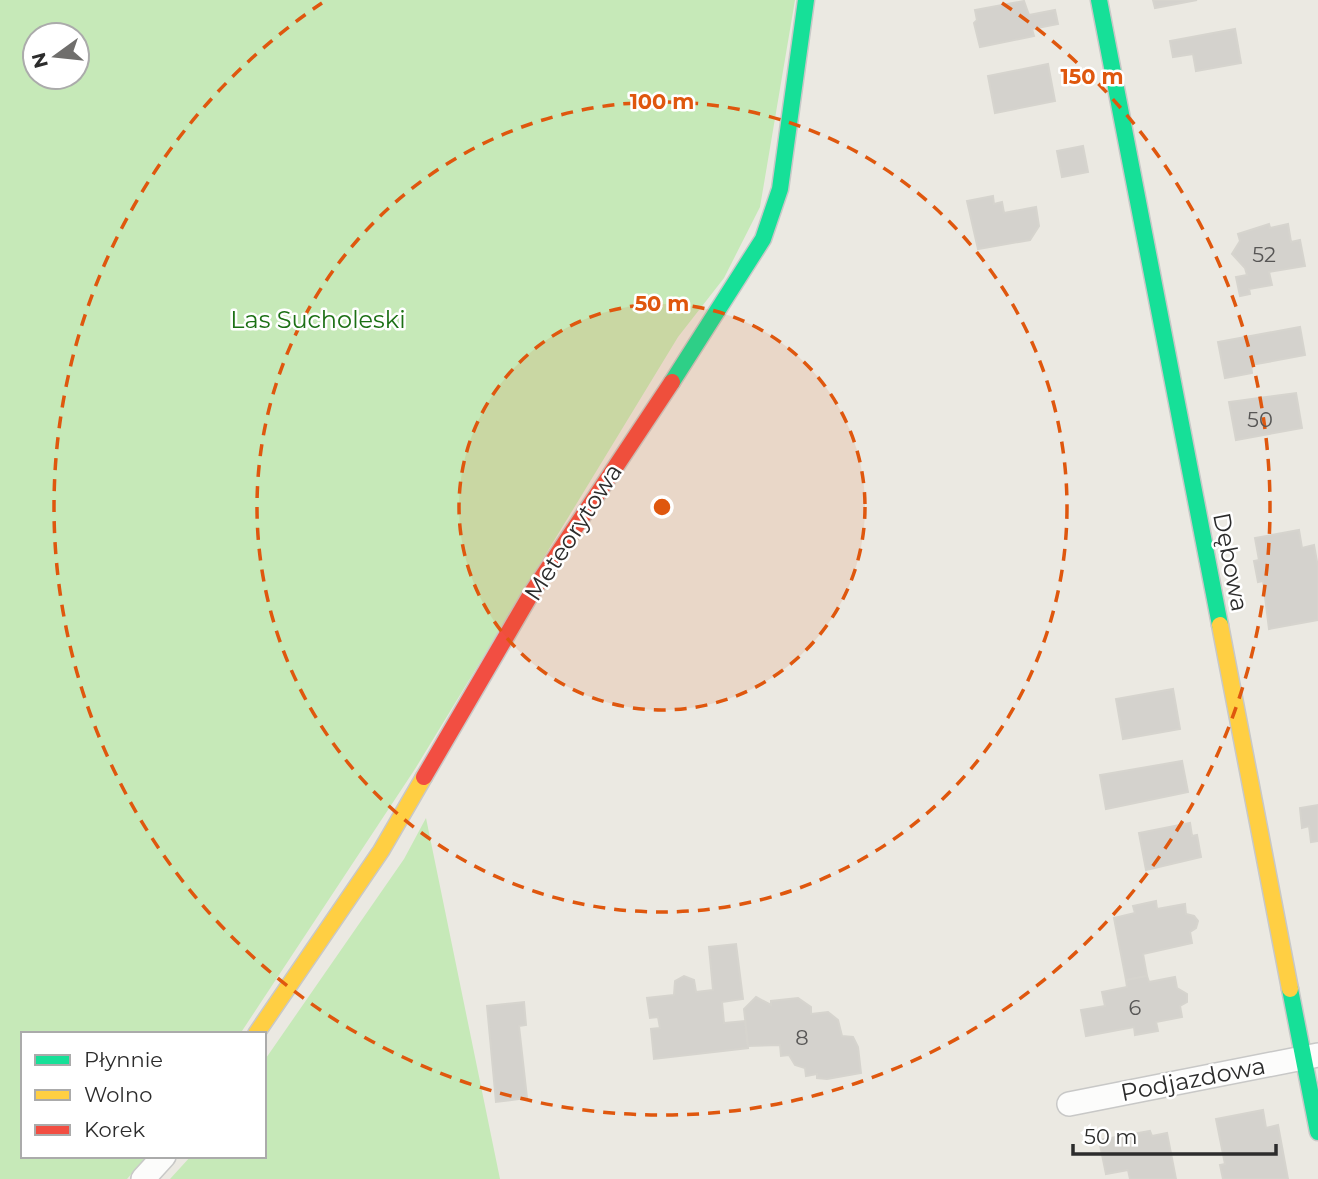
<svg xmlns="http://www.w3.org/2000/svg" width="1318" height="1179" font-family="Montserrat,sans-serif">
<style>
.green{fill:#c6e9b8;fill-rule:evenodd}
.building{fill:#d4d2cd;stroke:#d6d4ce;stroke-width:2}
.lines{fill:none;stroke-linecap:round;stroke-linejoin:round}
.street-casing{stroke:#c8c8c7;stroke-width:26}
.fast-casing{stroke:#c8c8c7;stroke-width:19}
.slow-casing{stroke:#c8c8c7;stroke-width:19}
.jam-casing{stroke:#c8c8c7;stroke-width:19}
.street{stroke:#fcfcfb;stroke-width:23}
.fast{stroke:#16e098;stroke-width:16}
.slow{stroke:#ffcf43;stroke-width:16}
.jam{stroke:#f24e42;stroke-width:16}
.ring{fill:none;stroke:#df570e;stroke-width:3.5;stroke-dasharray:12 9}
.labels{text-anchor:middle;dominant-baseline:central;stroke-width:5;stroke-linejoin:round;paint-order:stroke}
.number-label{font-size:21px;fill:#575655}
.park-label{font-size:24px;fill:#1c7015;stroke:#fff}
.street-label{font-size:24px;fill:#2c2c2c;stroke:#fff}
.centre{fill:#df570e;stroke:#fff;stroke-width:3.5}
.ring-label{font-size:21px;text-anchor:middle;font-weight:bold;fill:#df570e;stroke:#fff;stroke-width:5;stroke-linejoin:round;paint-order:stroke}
</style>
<rect width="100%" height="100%" fill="#ebe9e2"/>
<g class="green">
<path d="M0 0H795L760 207 724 278 678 337 415 769 240 1034H23V1156H147L127 1179H0ZM35 35H77V77H35Z"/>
<polygon points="426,818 500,1179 170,1179 191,1156 264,1156 264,1061 404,859"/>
</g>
<g class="building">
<polygon points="1153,0 1197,0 1155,8"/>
<polygon points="1024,1 1029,15 1055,10 1058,24 1032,29 1034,36 980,47 974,23 977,20 975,10"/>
<polygon points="1235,29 1241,63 1196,71 1193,54 1173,57 1170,41"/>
<polygon points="1048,64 1055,101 995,113 988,76"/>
<polygon points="1083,146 1088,172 1062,177 1057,151"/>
<polygon points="993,196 994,204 1002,202 1004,213 1036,207 1039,226 1030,240 978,249 967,201"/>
<polygon points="1269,224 1270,228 1288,224 1291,242 1300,240 1305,266 1269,272 1272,285 1249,289 1250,294 1240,296 1236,277 1247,275 1245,268 1232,254 1240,241 1238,234"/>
<polygon points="1300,327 1305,355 1251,365 1252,373 1225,378 1218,342"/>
<polygon points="1296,393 1302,428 1236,440 1229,402"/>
<polygon points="1299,530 1302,548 1314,545 1318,567 1318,620 1269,629 1263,581 1258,582 1254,561 1259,560 1255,538"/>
<polygon points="1173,689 1180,729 1123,739 1116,699"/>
<polygon points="1182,761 1188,792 1106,809 1100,775"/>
<polygon points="1318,805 1318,841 1311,842 1309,826 1302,828 1300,808"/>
<polygon points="1190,823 1192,836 1197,835 1201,857 1146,870 1139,833"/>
<polygon points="1156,901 1157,909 1185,904 1186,914 1194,916 1198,921 1196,928 1190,932 1192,943 1143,954 1147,976 1126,980 1114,918 1135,913 1133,906"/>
<polygon points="736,944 743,999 722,1002 724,1023 745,1021 748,1048 654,1059 651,1029 660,1028 658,1017 650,1018 647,998 674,995 675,981 684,976 694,980 696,992 713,990 709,947"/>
<polygon points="1147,976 1149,982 1175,977 1177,988 1187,994 1187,1002 1180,1006 1182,1017 1156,1022 1158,1031 1135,1035 1134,1027 1086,1036 1081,1010 1105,1006 1102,992 1127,987 1126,980"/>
<polygon points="756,997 771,1005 771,1001 798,998 811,1007 811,1014 828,1012 838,1020 842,1036 853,1037 858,1047 861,1073 827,1079 817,1078 817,1074 806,1076 805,1068 795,1065 789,1055 781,1056 780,1045 748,1046 744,1009"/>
<polygon points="524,1002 526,1025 519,1026 527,1098 496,1102 487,1006"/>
<polygon points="1263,1110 1266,1128 1278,1125 1288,1179 1223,1179 1220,1165 1225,1164 1216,1119"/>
<polygon points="1150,1131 1152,1136 1167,1133 1176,1179 1130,1179 1128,1170 1106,1174 1099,1140"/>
</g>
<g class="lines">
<g class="street-casing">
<g id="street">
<polyline points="1069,1104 1318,1055"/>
<polyline points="143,1179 164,1156"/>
</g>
</g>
<g class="fast-casing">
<g id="fast">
<polyline points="1099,0 1220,625"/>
<polyline points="672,382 763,239 780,189 806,0"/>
<polyline points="1290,989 1318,1132"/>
</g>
</g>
<g class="slow-casing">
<g id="slow">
<polyline points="1220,625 1290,989"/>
<polyline points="256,1034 381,851 424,777"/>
</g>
</g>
<g class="jam-casing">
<polyline id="jam" points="424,777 531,594 672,382"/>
</g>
<use href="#street" class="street"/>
<use href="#fast" class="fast"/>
<use href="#slow" class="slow"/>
<use href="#jam" class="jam"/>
</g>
<circle cx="662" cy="507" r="203" fill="#df570e" fill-opacity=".12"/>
<g class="ring">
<circle cx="662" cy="507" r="203"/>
<circle cx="662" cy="507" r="405"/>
<path d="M1002 3A608 608 0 1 1 322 3"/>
</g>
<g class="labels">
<g class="number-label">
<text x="1264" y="254">52</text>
<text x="1260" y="419">50</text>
<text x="1135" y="1007">6</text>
<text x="802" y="1037">8</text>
</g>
<g class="park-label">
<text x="318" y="319">Las Sucholeski</text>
</g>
<g class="street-label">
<text transform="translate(573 532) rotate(-57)">Meteorytowa</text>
<text transform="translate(1231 562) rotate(79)">Dębowa</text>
<text transform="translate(1193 1079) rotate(-11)">Podjazdowa</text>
</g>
</g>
<circle cx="662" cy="507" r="10" class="centre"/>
<g class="ring-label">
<text x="1092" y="84">150 m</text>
<text x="662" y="109">100 m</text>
<text x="662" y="311">50 m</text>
</g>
<rect x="21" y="1032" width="245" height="126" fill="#ffffff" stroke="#ababab" stroke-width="2"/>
<rect x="35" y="1055" width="35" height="10" fill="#16e098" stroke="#ababab" stroke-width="2"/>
<text x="84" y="1067" font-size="21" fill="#2c2c2c">Płynnie</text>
<rect x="35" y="1090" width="35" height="10" fill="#ffcf43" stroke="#ababab" stroke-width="2"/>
<text x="84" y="1102" font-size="21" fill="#2c2c2c">Wolno</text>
<rect x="35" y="1125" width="35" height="10" fill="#f24e42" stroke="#ababab" stroke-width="2"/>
<text x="84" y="1137" font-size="21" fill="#2c2c2c">Korek</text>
<g transform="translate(56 56) rotate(255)"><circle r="33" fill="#ffffff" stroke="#ababab" stroke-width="2"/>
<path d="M0-5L12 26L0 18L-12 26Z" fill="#6f6e6c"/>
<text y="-10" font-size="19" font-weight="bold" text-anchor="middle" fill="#2c2c2c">N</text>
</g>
<path d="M1073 1144v10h203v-10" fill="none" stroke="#2c2c2c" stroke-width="3.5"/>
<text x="1084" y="1144" font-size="21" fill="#2c2c2c" stroke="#ffffff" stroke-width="5" paint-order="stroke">50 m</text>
</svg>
